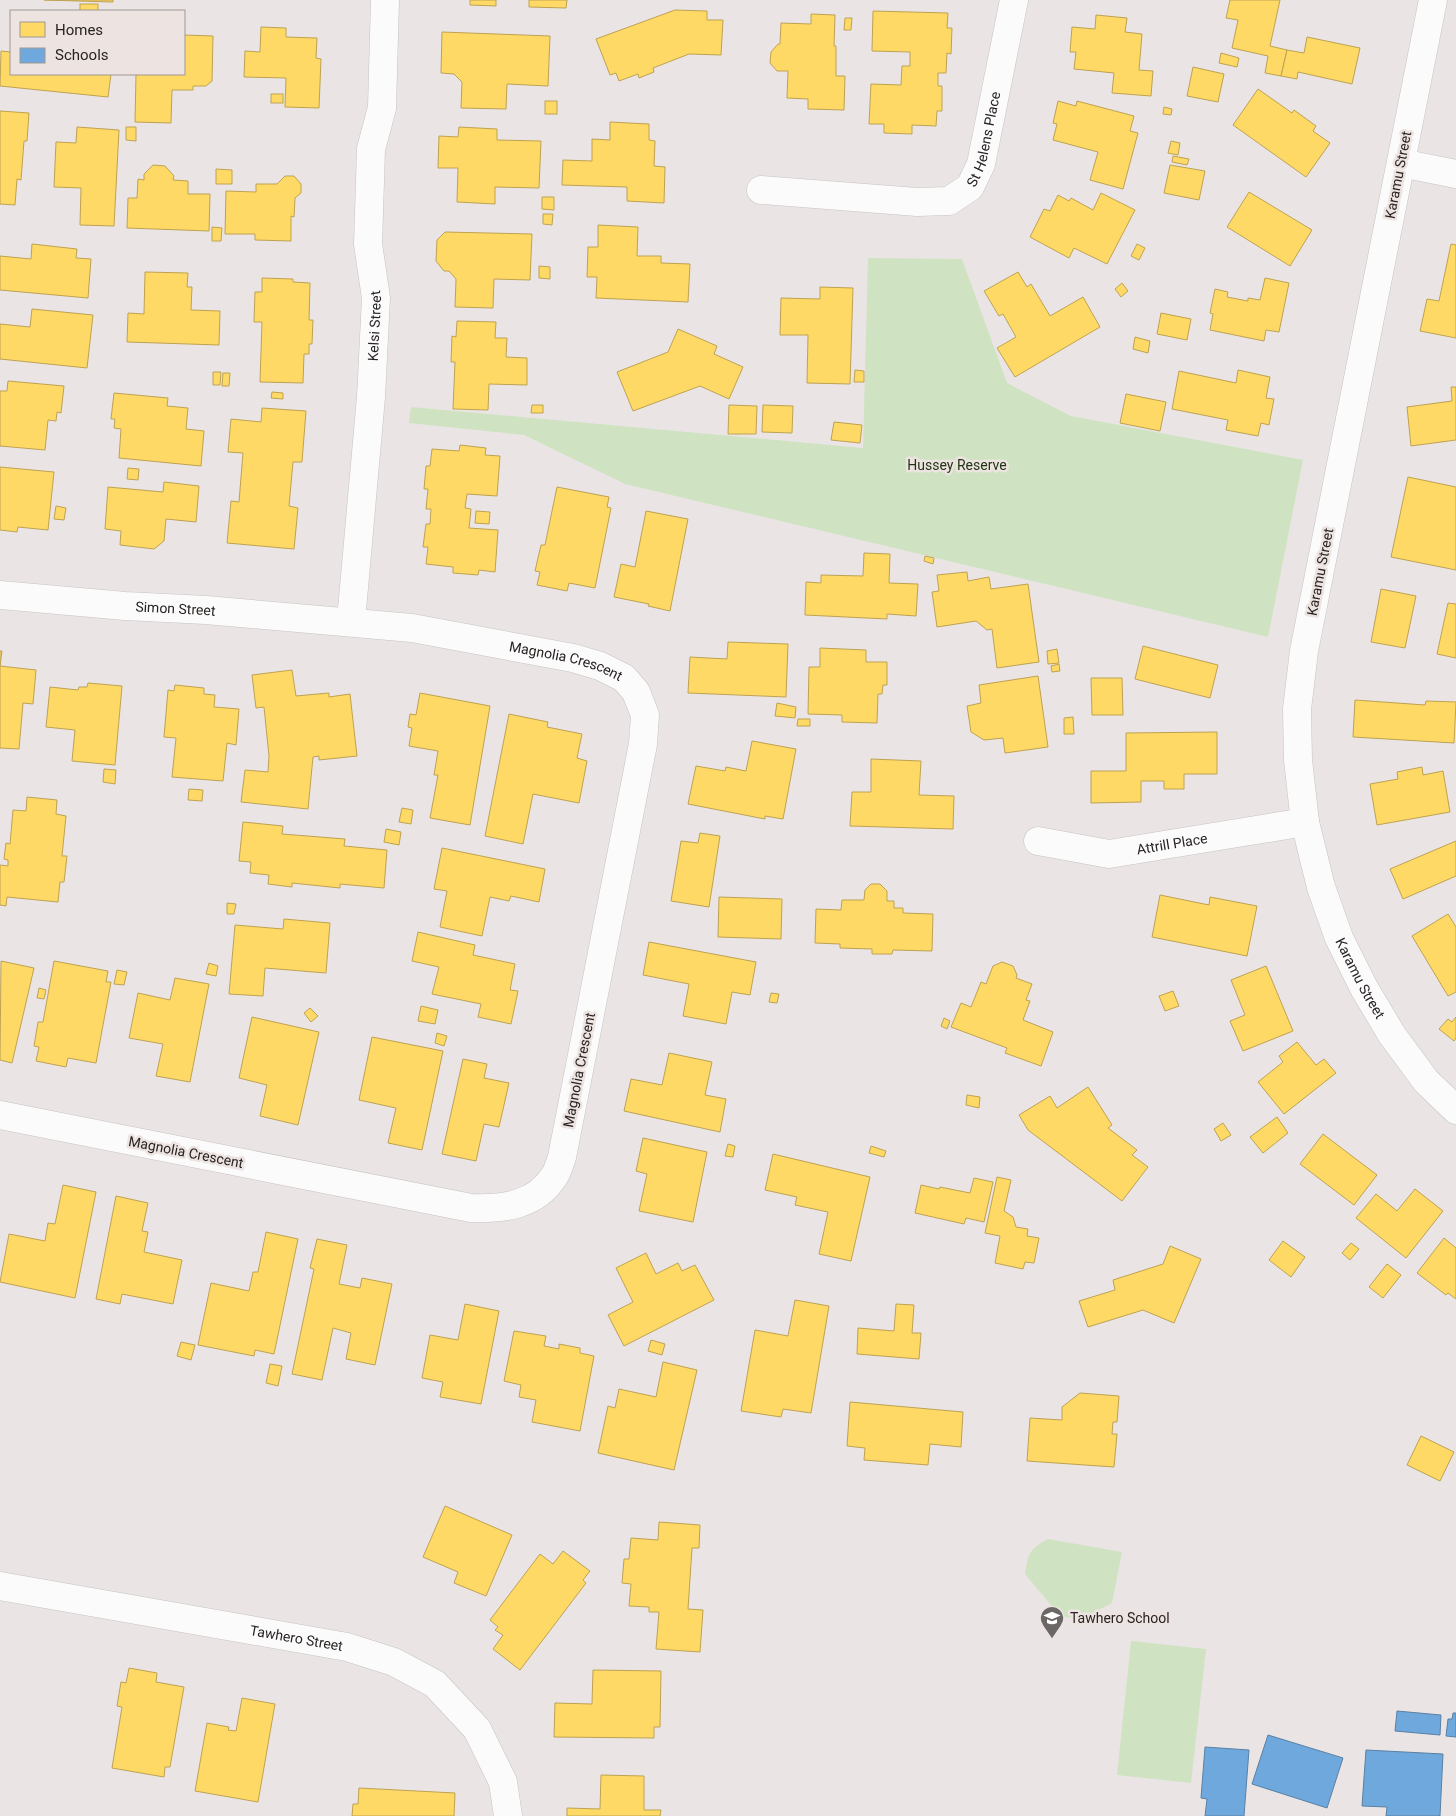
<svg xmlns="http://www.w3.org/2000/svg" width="1456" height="1816" font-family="Roboto,sans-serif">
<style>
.green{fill:#cfe3c2}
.homes{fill:#ffd966;stroke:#bea252}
.schools{fill:#6fa8dc;stroke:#5980a4}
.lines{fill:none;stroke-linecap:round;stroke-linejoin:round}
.minor-casing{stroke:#c6c3c1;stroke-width:29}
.minor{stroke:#fcfbfb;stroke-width:28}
.labels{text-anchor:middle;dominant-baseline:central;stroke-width:5;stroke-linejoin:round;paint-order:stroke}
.street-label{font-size:14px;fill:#272322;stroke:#ede4e1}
.park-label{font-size:14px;fill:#203614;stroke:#ede4e1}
.poi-label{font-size:14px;fill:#272322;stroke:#ede4e1;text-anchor:start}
</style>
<rect width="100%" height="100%" fill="#eae5e4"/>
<g class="green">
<polygon points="868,258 962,259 1007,383 1071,416 1303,460 1268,637 625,484 524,435 409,423 411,407 863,448"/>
<path d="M1048 1539 1122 1552 1112 1603 1081 1619 1060 1616 1025 1574C1028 1554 1029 1549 1048 1539Z"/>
<polygon points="1131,1641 1206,1649 1191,1783 1117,1775"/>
</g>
<g class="homes">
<polygon points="44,0 113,0 113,2"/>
<polygon points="470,0 496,0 496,6 470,5"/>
<polygon points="529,0 567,0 566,8 529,7"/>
<polygon points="1230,0 1280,0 1270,46 1287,50 1281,76 1265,73 1268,56 1232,48 1238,20 1226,18"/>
<rect x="80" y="4" width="18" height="7"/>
<polygon points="675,10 707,11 707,20 723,20 721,55 689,54 653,68 654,72 639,78 638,74 619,81 616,73 610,75 596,39"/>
<polygon points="873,11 948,13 947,28 952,28 951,54 947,53 946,73 938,73 938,86 942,86 942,111 937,111 936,126 912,125 912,134 884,133 884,124 869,124 871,84 901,85 902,66 910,66 910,52 872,51"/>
<polygon points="811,14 835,15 834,46 836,46 836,76 845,76 844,110 808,109 808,99 787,98 788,71 777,71 770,63 771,52 778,44 780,44 781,23 811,24"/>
<polygon points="1096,15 1127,18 1125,32 1142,34 1139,70 1153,71 1151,96 1112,93 1114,73 1074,69 1076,52 1070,52 1072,27 1095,29"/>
<polygon points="845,18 852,18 851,30 844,30"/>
<polygon points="261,27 286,28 286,37 317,38 316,58 321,59 319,108 285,107 286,78 244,77 245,51 260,52"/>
<polygon points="442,32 550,36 548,86 507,84 506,109 461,108 462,82 454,74 441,73"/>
<polygon points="184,35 213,36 212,81 206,86 193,86 193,90 172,90 171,123 135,122 136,74 184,74"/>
<polygon points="1307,37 1360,48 1352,84 1298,72 1297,79 1281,76 1287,50 1304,53"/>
<polygon points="1,51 11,52 11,74 111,74 108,97 0,86"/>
<polygon points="1221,53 1239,58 1237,67 1219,63"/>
<polygon points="1193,67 1224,74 1218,102 1187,96"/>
<polygon points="1258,89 1292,113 1294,110 1316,126 1313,131 1330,143 1306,177 1233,125"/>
<rect x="271" y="94" width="12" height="9"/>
<rect x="545" y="101" width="12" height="13"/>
<polygon points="1058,101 1076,106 1077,101 1134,116 1130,131 1138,133 1123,189 1090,180 1098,152 1053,140 1057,124 1053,123"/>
<polygon points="1164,107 1172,109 1171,115 1163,114"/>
<polygon points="0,111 29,113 27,141 24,141 21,180 17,179 15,205 0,204"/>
<polygon points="610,122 649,124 649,140 655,141 654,166 665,167 664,203 627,201 627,187 562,185 563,160 592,161 592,139 610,140"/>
<polygon points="77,127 119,130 114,226 80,225 81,188 54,187 56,142 76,143"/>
<polygon points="126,127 136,127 136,141 126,140"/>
<polygon points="459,127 497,129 497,140 541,141 539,188 495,187 495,204 457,202 458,168 438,168 439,136 458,137"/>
<polygon points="1171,141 1180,143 1178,155 1168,153"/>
<polygon points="1173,156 1189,159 1187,165 1172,162"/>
<polygon points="153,165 165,166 174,176 173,180 188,181 188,194 210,194 209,231 127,228 128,198 137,198 138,179 144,180 144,174"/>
<polygon points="1170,165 1205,171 1199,200 1164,193"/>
<polygon points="216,169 232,170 232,184 216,184"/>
<polygon points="285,176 294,176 301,184 301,193 295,198 294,217 291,216 291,241 255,240 255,234 225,234 226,191 256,192 256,184 277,184"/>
<polygon points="1249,192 1312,230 1290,266 1227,227"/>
<polygon points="1101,193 1135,210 1107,264 1074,248 1069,258 1030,237 1044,209 1050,211 1058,195 1069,201 1071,198 1093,210"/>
<polygon points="542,197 554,197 554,210 542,209"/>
<polygon points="543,214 553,214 552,225 543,224"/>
<polygon points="598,225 638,227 637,256 661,256 661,263 690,264 688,302 596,298 597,277 587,277 588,247 598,247"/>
<polygon points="212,227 222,228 221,241 212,241"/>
<polygon points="445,232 532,234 530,280 494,279 493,308 455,307 456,279 449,271 444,271 436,261 437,240"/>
<polygon points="32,244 77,249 76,258 91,259 88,298 0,290 0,256 31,259"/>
<polygon points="1137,244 1145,248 1139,260 1131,256"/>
<polygon points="1451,244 1456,245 1456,338 1420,331 1427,299 1439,301"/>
<polygon points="539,266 550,267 550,279 539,278"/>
<polygon points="145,272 188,273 187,287 192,287 191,310 220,311 219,345 127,342 128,313 144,314"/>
<polygon points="1018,272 1027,287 1031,284 1050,316 1083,297 1100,327 1015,377 997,348 1016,337 1003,314 999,316 984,291"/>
<polygon points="262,278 293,279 293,282 310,283 309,320 313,320 312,344 309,344 309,354 304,354 303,383 260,382 262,322 254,322 255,292 262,292"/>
<polygon points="1265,278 1289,283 1279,332 1266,330 1264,341 1210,330 1213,314 1210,313 1215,289 1228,292 1227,297 1248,301 1248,298 1260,300"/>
<polygon points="1122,283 1128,291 1121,297 1115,289"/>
<polygon points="820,287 853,288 850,384 807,383 808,335 780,335 781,298 820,299"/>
<polygon points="32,309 93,315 87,368 0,359 0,324 30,327"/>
<polygon points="1161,313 1191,319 1187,340 1157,334"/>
<polygon points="457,321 496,322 495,338 507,338 506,357 527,358 527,385 489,384 488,410 453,409 455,362 451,362 452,336 456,337"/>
<polygon points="678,329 717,346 714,354 743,367 729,399 700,386 633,411 617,372 668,352"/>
<polygon points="1135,337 1150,341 1148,353 1133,349"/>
<polygon points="855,370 864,371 864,382 854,382"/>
<polygon points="1238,370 1270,377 1266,398 1274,399 1269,425 1261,423 1258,436 1226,430 1228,420 1172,409 1179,371 1236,383"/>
<polygon points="213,372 221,372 220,385 213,385"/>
<polygon points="223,373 230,373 229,386 222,386"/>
<polygon points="8,381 64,386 61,413 57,412 56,421 48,420 45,450 0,446 0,391 7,391"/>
<polygon points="1451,387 1456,387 1456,440 1411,446 1407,407 1452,401"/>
<polygon points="272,392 283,393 283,399 271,398"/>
<polygon points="114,393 168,398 167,406 188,408 186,429 204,431 201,466 119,458 121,429 114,428 115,419 111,419"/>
<polygon points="1126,394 1166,402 1160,431 1120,423"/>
<polygon points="532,405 543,405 543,413 531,413"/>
<polygon points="729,405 757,406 756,434 728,434"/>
<polygon points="763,405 793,406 792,433 762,432"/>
<polygon points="262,408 306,411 302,462 293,462 289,506 298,508 294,549 227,543 231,501 239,502 243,453 228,452 231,419 261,422"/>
<polygon points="834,422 862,425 860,443 831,440"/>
<polygon points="460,445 486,448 485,455 500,456 497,496 467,494 465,508 471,509 469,528 498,530 495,572 479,570 478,575 453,573 453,567 426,564 428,547 423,547 426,524 430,524 431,509 426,509 428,489 424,489 426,466 430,466 432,449 459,451"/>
<polygon points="0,467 54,472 48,530 18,527 17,532 0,530"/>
<polygon points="128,468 139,469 138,480 127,479"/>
<polygon points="1408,477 1456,487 1456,570 1391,557"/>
<polygon points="164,482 199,486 196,522 166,519 164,541 154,549 120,545 121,531 105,529 108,487 163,492"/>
<polygon points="557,487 609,497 607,507 611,508 595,588 569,583 567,591 537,585 540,572 535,571 541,545 545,545"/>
<polygon points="56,506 66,508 64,520 54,519"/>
<polygon points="476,511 490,512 489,524 475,523"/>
<polygon points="646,511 688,519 670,611 648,606 649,604 614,597 621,564 635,567"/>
<polygon points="864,553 890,554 889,583 918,584 916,616 887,614 887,619 805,615 806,582 821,583 821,575 863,576"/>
<polygon points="925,556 934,558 933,564 924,561"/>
<polygon points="967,572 968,581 989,577 991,589 1028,584 1039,662 997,668 992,629 987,630 976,621 937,627 932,592 939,591 937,575"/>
<polygon points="1381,589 1416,596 1405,648 1371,642"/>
<polygon points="1448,603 1456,604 1456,658 1437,654"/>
<polygon points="728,642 788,644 786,697 688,693 690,657 727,659"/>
<polygon points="1143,646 1218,665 1210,698 1135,679"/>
<polygon points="820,648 866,650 866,662 887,662 887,685 883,685 882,694 878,694 877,723 842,722 842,715 808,714 809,667 820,667"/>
<polygon points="1057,649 1059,663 1048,664 1047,651"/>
<polygon points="0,651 2,651 0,666 36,670 33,704 23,703 19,749 0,748"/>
<polygon points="1059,664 1060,671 1052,672 1051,666"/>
<polygon points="292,670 296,696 329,693 329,697 350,694 357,756 319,760 319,756 313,757 308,809 241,802 245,770 268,772 269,756 264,707 256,708 252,675"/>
<polygon points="1038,676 1048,747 1005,753 1003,738 984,740 971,732 967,706 981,703 979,685"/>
<polygon points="1091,678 1122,678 1123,715 1092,715"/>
<polygon points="88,683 122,686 115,765 72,761 75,730 46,727 50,687 78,690 79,687 87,687"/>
<polygon points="175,685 204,688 204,694 215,695 214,707 239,709 236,745 227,743 223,781 172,777 176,738 164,737 168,690 174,691"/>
<polygon points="420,693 490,706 470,825 430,818 438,775 434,775 438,751 409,746 412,728 408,727 410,714 416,715"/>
<polygon points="1355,700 1425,705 1426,701 1456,702 1454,743 1353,737"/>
<polygon points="777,703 796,707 795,718 775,716"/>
<polygon points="509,714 548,722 547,727 582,734 577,758 587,761 579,803 533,794 523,844 485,836"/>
<polygon points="1073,717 1074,734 1064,734 1064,718"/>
<polygon points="798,719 810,719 810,726 797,726"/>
<polygon points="1217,732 1217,774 1184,774 1184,789 1164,789 1164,781 1141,781 1141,802 1091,803 1091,771 1126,771 1126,733"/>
<polygon points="752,741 796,749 783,819 765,816 765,819 688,804 696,766 725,771 726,767 746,771"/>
<polygon points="871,759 921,761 919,795 954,796 953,829 850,826 852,792 871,792"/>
<polygon points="1422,767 1423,775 1443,771 1450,812 1377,825 1370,784 1398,779 1397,772"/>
<polygon points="104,769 116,770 115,784 103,782"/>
<polygon points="189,789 203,790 202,801 188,800"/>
<polygon points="27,797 57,800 56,814 66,816 62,856 67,856 64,882 60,882 58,902 7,897 6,906 0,905 0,865 8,866 8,860 4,859 6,843 10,844 13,810 26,811"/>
<polygon points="402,808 413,810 411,824 399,822"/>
<polygon points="243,822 283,826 282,834 345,839 344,846 387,850 384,888 340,884 340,888 292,883 292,887 268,884 269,875 250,873 251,862 239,861"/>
<polygon points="386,829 401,832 399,845 384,842"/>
<polygon points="700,833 720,836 709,907 671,901 681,841 698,843"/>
<polygon points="1456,841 1456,876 1403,899 1390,869"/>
<polygon points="442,848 545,869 539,902 511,896 509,901 490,897 482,936 440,927 447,891 434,889"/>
<polygon points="871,884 880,884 887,891 887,901 894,901 894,908 903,908 903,913 933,914 932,951 893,950 892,954 872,954 872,949 840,948 840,944 815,943 816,909 841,910 842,900 864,900 865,890"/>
<polygon points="1160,895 1209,905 1210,897 1257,906 1247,956 1152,937"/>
<polygon points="719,897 782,899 781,939 718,937"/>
<polygon points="227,903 236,904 234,914 227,914"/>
<polygon points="1448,914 1456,927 1456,992 1448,996 1412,936"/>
<polygon points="284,919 330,923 326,973 265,968 263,996 229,994 235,925 283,929"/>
<polygon points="418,932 475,945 473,955 515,964 510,990 518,991 511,1024 478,1017 481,1004 432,994 439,967 412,961"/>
<polygon points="649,942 756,962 750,995 732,992 726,1024 683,1016 689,984 643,975"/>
<polygon points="1,961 34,968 12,1063 0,1060"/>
<polygon points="54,961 108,971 106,982 111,982 96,1063 68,1058 66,1067 36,1061 39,1047 34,1046 38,1022 43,1022"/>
<polygon points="1002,962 1013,966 1017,975 1016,978 1032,984 1026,1000 1030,1001 1023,1020 1053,1032 1041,1066 1005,1053 1007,1048 951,1027 961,1003 971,1007 981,982 986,984 993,966"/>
<polygon points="209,963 218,966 216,976 206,974"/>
<polygon points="1266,966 1293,1031 1243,1051 1230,1021 1245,1015 1231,980"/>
<polygon points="117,970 127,972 124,985 114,984"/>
<polygon points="175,978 209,984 190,1082 156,1076 163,1044 129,1038 138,993 170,1000"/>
<polygon points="39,988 46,990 44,999 37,998"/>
<polygon points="1173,991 1179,1006 1165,1011 1159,996"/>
<polygon points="771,993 779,994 777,1003 769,1002"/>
<polygon points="421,1006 438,1010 435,1024 418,1021"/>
<polygon points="310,1008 318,1016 311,1022 304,1013"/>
<polygon points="252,1017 319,1032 298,1125 260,1116 267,1085 239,1078"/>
<polygon points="1456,1017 1456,1038 1454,1041 1439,1029 1448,1019 1452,1022"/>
<polygon points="944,1018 950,1021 947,1029 941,1026"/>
<polygon points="437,1033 447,1036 444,1046 435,1043"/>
<polygon points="372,1037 443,1051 422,1150 388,1143 396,1108 359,1100"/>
<polygon points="1297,1042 1316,1065 1324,1059 1336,1073 1284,1114 1258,1082 1283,1062 1279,1056"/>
<polygon points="669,1053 712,1062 705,1095 726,1099 720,1132 624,1111 631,1079 662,1085"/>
<polygon points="463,1059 487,1064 484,1078 509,1083 499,1127 484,1124 476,1161 442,1154"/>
<polygon points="1088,1087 1112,1125 1108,1128 1137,1150 1132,1155 1148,1167 1122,1201 1028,1130 1019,1115 1050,1096 1057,1108"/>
<polygon points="967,1095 980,1097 979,1108 966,1105"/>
<polygon points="1277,1117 1288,1133 1263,1153 1250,1137"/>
<polygon points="1223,1123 1231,1135 1221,1141 1214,1129"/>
<polygon points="1323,1134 1377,1175 1354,1205 1300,1164"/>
<polygon points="643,1138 707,1152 693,1222 639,1211 647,1174 636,1171"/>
<polygon points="728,1144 735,1146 733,1157 725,1156"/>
<polygon points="871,1146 886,1151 884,1157 869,1153"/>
<polygon points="773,1154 870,1177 851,1261 819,1254 828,1212 795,1205 797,1197 765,1190"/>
<polygon points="997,1177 1011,1180 1004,1211 1013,1217 1016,1227 1028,1229 1027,1236 1039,1238 1034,1263 1025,1262 1023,1269 995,1263 1000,1236 985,1233"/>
<polygon points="974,1178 993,1182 984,1222 966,1218 964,1224 915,1213 921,1185 939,1189 940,1187 970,1193"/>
<polygon points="63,1185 96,1192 75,1298 0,1282 9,1234 45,1241 48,1223 55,1224"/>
<polygon points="1415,1189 1443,1211 1406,1258 1356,1218 1376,1194 1397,1211"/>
<polygon points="116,1196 148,1203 142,1231 148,1232 144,1252 182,1260 173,1304 122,1294 120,1304 96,1299"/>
<polygon points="266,1232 298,1239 274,1354 255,1350 254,1356 198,1345 211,1283 249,1291 253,1272 258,1272"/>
<polygon points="1444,1238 1456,1248 1456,1299 1448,1293 1446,1295 1417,1273"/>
<polygon points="317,1239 347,1245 339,1284 360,1288 362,1278 392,1284 375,1365 346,1359 351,1333 333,1328 322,1380 292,1374 314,1269 310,1268"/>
<polygon points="1283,1241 1305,1257 1291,1277 1269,1260"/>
<polygon points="1351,1243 1359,1249 1350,1260 1342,1253"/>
<polygon points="1170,1246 1201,1259 1174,1323 1143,1310 1088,1327 1079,1301 1115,1290 1113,1280 1163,1264"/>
<polygon points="646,1253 656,1274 678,1263 682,1271 695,1265 714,1300 624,1346 608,1315 633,1302 616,1268"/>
<polygon points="1387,1264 1401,1275 1383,1298 1369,1287"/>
<polygon points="795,1300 829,1306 811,1413 783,1409 781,1417 741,1411 755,1330 788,1336"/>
<polygon points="465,1304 499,1311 481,1404 440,1397 443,1382 422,1378 430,1335 458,1340"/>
<polygon points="896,1304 914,1305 912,1333 921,1333 919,1359 857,1354 858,1328 894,1331"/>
<polygon points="514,1331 546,1336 544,1346 559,1349 559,1344 580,1348 580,1353 594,1356 580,1431 532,1422 536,1400 519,1397 521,1385 504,1381"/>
<polygon points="651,1340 665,1344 662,1355 648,1351"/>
<polygon points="181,1342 195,1345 191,1360 177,1356"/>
<polygon points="663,1362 697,1370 674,1470 598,1453 608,1406 615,1408 619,1389 656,1397"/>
<polygon points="270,1364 282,1366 278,1386 266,1383"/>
<polygon points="1080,1393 1119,1396 1117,1422 1113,1422 1112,1434 1117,1434 1114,1467 1027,1461 1030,1418 1062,1420 1062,1407"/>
<polygon points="850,1402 963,1412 961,1447 930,1444 928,1465 864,1460 865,1448 847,1446"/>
<polygon points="1421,1436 1454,1452 1440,1481 1407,1465"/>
<polygon points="445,1506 512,1535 486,1596 454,1583 458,1572 423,1557"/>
<polygon points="659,1522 700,1525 699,1548 692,1548 688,1609 703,1610 700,1652 656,1649 659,1612 649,1612 649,1607 629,1606 631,1584 622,1583 624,1559 629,1559 631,1538 658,1540"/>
<polygon points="563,1551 590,1571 583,1580 586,1583 520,1670 493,1649 503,1635 495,1630 498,1627 490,1620 540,1554 553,1564"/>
<polygon points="129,1668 157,1673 156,1682 184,1687 170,1767 165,1767 164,1777 112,1768 122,1707 117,1706 121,1682 126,1683"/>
<polygon points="593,1670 661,1671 660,1727 654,1727 654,1738 554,1737 555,1703 592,1704"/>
<polygon points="242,1698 275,1704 258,1802 195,1791 207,1723 229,1727 228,1730 236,1731"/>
<polygon points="601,1775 644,1776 644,1810 661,1810 660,1816 567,1816 567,1808 600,1809"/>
<polygon points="359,1788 455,1793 454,1816 352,1816 353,1804 358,1804"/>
</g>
<g class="schools">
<polygon points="1397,1711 1441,1715 1440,1735 1395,1731"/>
<polygon points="1453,1713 1456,1713 1456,1737 1446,1736 1448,1719 1452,1719"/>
<polygon points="1268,1735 1343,1758 1327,1808 1252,1784"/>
<polygon points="1205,1747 1249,1750 1244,1816 1205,1816 1207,1799 1201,1798"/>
<polygon points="1366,1750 1443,1754 1440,1816 1386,1816 1387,1807 1362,1806"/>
</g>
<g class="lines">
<g class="minor-casing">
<g id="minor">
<path id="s1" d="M1433 0 1304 651 1297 709 1298 760 1305 822 1321 887 1339 938 1364 988 1392 1035 1426 1081 1456 1110"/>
<polyline points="1401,163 1456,174"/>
<path id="s2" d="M761 190 917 202 949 201 970 187 981 164 1014 0"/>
<path id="s3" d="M0 595 125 606 206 610 412 628 573 658 600 666 624 678 636 692 645 715 643 744 562 1157C560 1163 558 1170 555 1175 536 1206 503 1209 471 1208L0 1115"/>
<path id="s4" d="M351 621 371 397 376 298 368 244 371 149 382 108 385 0"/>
<path id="s5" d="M1038 841 1109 854 1305 822"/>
<path id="s6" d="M0 1586 347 1647 394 1662 435 1684 477 1729 503 1782 508 1816"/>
</g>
</g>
<use href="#minor" class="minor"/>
</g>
<defs>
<g id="school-pin" transform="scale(1.25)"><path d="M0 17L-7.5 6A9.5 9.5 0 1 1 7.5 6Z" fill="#6b6766" stroke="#ede4e1"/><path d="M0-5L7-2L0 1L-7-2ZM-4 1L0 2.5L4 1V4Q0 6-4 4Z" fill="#fff"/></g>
</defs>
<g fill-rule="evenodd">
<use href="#school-pin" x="1052" y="1618"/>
</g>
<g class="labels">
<g class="street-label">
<text stroke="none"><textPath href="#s2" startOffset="264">St Helens Place</textPath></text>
<text transform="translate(1398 175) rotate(-79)">Karamu Street</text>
<text stroke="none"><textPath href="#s4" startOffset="296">Kelsi Street</textPath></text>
<text transform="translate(1320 572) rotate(-79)">Karamu Street</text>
<text stroke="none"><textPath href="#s3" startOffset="176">Simon Street</textPath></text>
<text stroke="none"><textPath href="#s3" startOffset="571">Magnolia Crescent</textPath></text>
<text stroke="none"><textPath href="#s5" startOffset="136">Attrill Place</textPath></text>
<text stroke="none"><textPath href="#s1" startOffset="1002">Karamu Street</textPath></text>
<text transform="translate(579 1070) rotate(-79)">Magnolia Crescent</text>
<text transform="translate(186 1152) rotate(11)">Magnolia Crescent</text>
<text stroke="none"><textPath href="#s6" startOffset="301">Tawhero Street</textPath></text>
</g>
<g class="park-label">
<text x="957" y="465">Hussey Reserve</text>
</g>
<g class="poi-label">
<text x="1070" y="1618">Tawhero School</text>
</g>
</g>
<rect x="10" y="10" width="175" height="65" fill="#ede4e1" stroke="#9e9795"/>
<rect x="20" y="22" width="25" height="15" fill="#ffd966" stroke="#9e9795"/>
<text x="55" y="35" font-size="15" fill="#272322">Homes</text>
<rect x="20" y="48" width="25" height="15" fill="#6fa8dc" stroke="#9e9795"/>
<text x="55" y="60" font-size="15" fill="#272322">Schools</text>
</svg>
